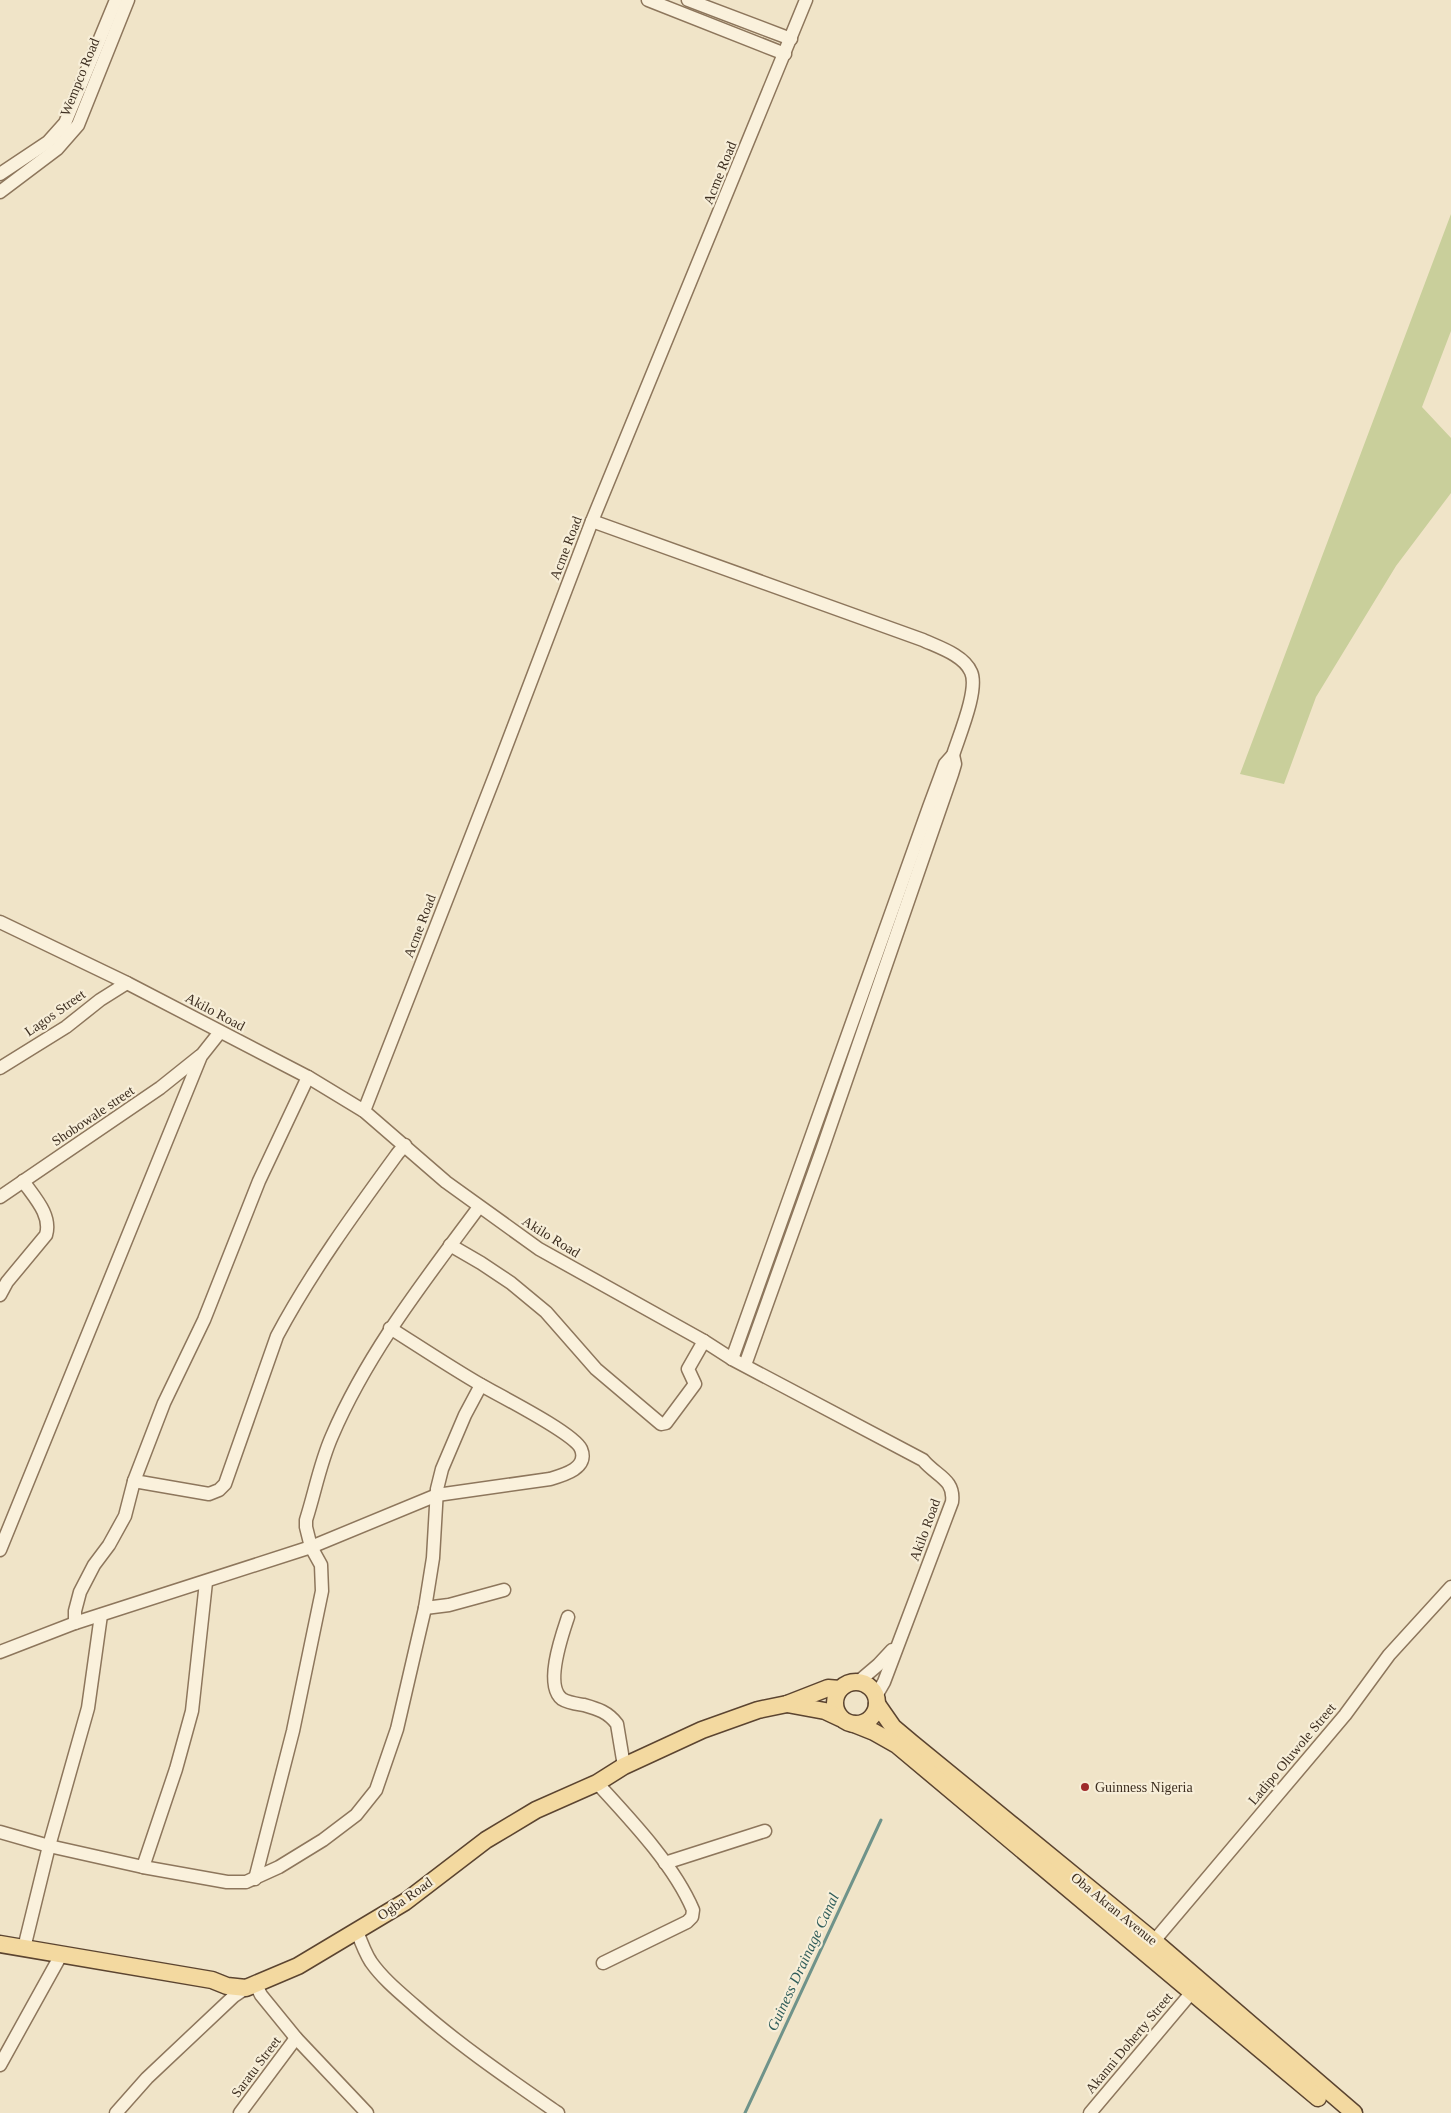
<svg xmlns="http://www.w3.org/2000/svg" width="1451" height="2113" font-family="'Times New Roman',serif">
<style>
.green{fill:#c9cf9b}
.lines{fill:none;stroke-linecap:round;stroke-linejoin:round}
.stream{stroke:#6f938a;stroke-width:3}
.minor-casing{stroke:#8d765c;stroke-width:15}
.major-casing{stroke:#5b4430;stroke-width:19}
.minor{stroke:#faf1dc;stroke-width:12}
.major{stroke:#f3d9a0;stroke-width:16}
.poi-dot{fill:#9e2a2b;stroke:#f7eed8;stroke-width:2}
.labels{text-anchor:middle;dominant-baseline:central;stroke-width:4.5;stroke-linejoin:round;paint-order:stroke}
.street-label{font-size:14px;fill:#3d2e20;stroke:#f7eed8}
.poi-label{font-size:14px;fill:#3d2e20;stroke:#f7eed8;text-anchor:start}
.water-label{font-size:15px;font-style:italic;fill:#2f5d5a;stroke:#f7eed8}
</style>
<rect width="100%" height="100%" fill="#f0e4c8"/>
<polygon class="green" points="1451,214 1451,331 1422,407 1451,438 1451,493 1396,566 1316,697 1284,784 1240,774"/>
<g class="lines">
<polyline class="stream" points="745,2113 881,1820"/>
<g class="minor-casing">
<g id="minor">
<polyline points="648,0 785,54"/>
<polyline points="688,0 791,39"/>
<polyline points="0,174 48,142 65,123 116,0"/>
<polyline points="0,192 57,149 78,125 128,0"/>
<path d="M592 521 923 640C938 647 964 655 971 672 979 689 959 736 953 755L945 764 929 807 732 1359"/>
<path d="M0 922 127 983 308 1077 364 1111 446 1182 539 1249 704 1341 732 1359 923 1460C936 1476 955 1479 952 1502L884 1682 876 1696"/>
<polyline points="0,1068 66,1027 100,1000 127,983"/>
<polyline points="364,1111 496,773 592,521 806,0"/>
<polyline points="0,1197 160,1088 200,1056"/>
<polyline points="450,1245 481,1263 511,1283 546,1312 596,1369 661,1424 666,1423 695,1384 688,1369 704,1341"/>
<path d="M0 1295 7 1282 46 1235C52 1215 34 1197 23 1181"/>
<polyline points="745,1365 822,1150 952,774 955,764 953,755"/>
<path d="M134 1481 209 1494 219 1490 225 1484 277 1336C311 1272 355 1212 398 1153L405 1145"/>
<polyline points="0,1550 201,1056 220,1032"/>
<polyline points="425,1608 449,1605 504,1590"/>
<path d="M568 1617C562 1635 544 1685 562 1699 568 1703 578 1704 584 1705 598 1709 608 1712 617 1724L624 1766"/>
<polyline points="75,1623 75,1611 80,1592 94,1565 109,1545 125,1516 134,1481 164,1403 204,1320 259,1181 308,1077"/>
<path d="M0 1652 75 1623 311 1547 437 1495 550 1479C564 1475 589 1468 581 1449 574 1433 500 1396 481 1385 450 1367 420 1347 390 1328"/>
<polyline points="858,1682 878,1665 892,1650"/>
<path d="M597 1783C630 1819 674 1865 693 1910L692 1917 687 1922 603 1963"/>
<polyline points="0,1832 49,1846 143,1867 227,1882 246,1882 279,1867 323,1840 356,1815 376,1790 397,1729 425,1608 433,1558 437,1489 442,1469 465,1415 481,1385"/>
<polyline points="665,1863 765,1831"/>
<polyline points="143,1867 176,1769 192,1711 206,1582"/>
<path d="M255 1879 293 1731 322 1591 321 1565 311 1547 306 1527V1520C315 1492 320 1463 332 1436 368 1352 425 1280 479 1207"/>
<path d="M357 1931C361 1942 365 1953 371 1962 383 1979 399 1992 415 2006 459 2045 509 2079 558 2113"/>
<polyline points="1154,1941 1345,1715 1389,1655 1451,1587"/>
<polyline points="24,1948 49,1846 88,1708 101,1615"/>
<polyline points="256,1985 261,1995 296,2038 367,2113"/>
<polyline points="0,2065 61,1955"/>
<polyline points="116,2113 147,2078 234,1996 246,1988"/>
<polyline points="240,2113 296,2038"/>
<polyline points="1090,2113 1192,1992"/>
</g>
</g>
<g class="major-casing">
<g id="major">
<circle cx="856" cy="1703" r="21"/>
<polyline points="787,1704 825,1711 840,1718"/>
<polyline points="877,1704 893,1727 912,1743 1154,1941 1354,2113"/>
<polyline points="854,1724 874,1732 897,1745 1318,2098"/>
<polyline points="0,1944 212,1980 227,1986 246,1988 298,1966 405,1902 486,1840 536,1810 597,1783 624,1766 702,1730 758,1710 787,1704 828,1688 840,1689"/>
</g>
</g>
<use href="#minor" class="minor"/>
<use href="#major" class="major"/>
</g>
<circle class="poi-dot" cx="1085" cy="1787" r="5"/>
<g class="labels">
<g class="street-label">
<text transform="translate(80 77) rotate(-68)">Wempco Road</text>
<text transform="translate(720 173) rotate(-68)">Acme Road</text>
<text transform="translate(566 548) rotate(-69)">Acme Road</text>
<text transform="translate(420 926) rotate(-69)">Acme Road</text>
<text transform="translate(215 1012) rotate(28)">Akilo Road</text>
<text transform="translate(55 1013) rotate(-35)">Lagos Street</text>
<text transform="translate(93 1116) rotate(-34)">Shobowale street</text>
<text transform="translate(551 1237) rotate(32)">Akilo Road</text>
<text transform="translate(925 1530) rotate(-70)">Akilo Road</text>
<text transform="translate(1292 1754) rotate(-50)">Ladipo Oluwole Street</text>
<text transform="translate(405 1899) rotate(-35)">Ogba Road</text>
<text transform="translate(1114 1909) rotate(39)">Oba Akran Avenue</text>
<text transform="translate(1129 2043) rotate(-50)">Akanni Doherty Street</text>
<text transform="translate(256 2067) rotate(-53)">Saratu Street</text>
</g>
<g class="poi-label">
<text x="1095" y="1787">Guinness Nigeria</text>
</g>
<g class="water-label">
<text transform="translate(803 1962) rotate(-65)">Guiness Drainage Canal</text>
</g>
</g>
</svg>
